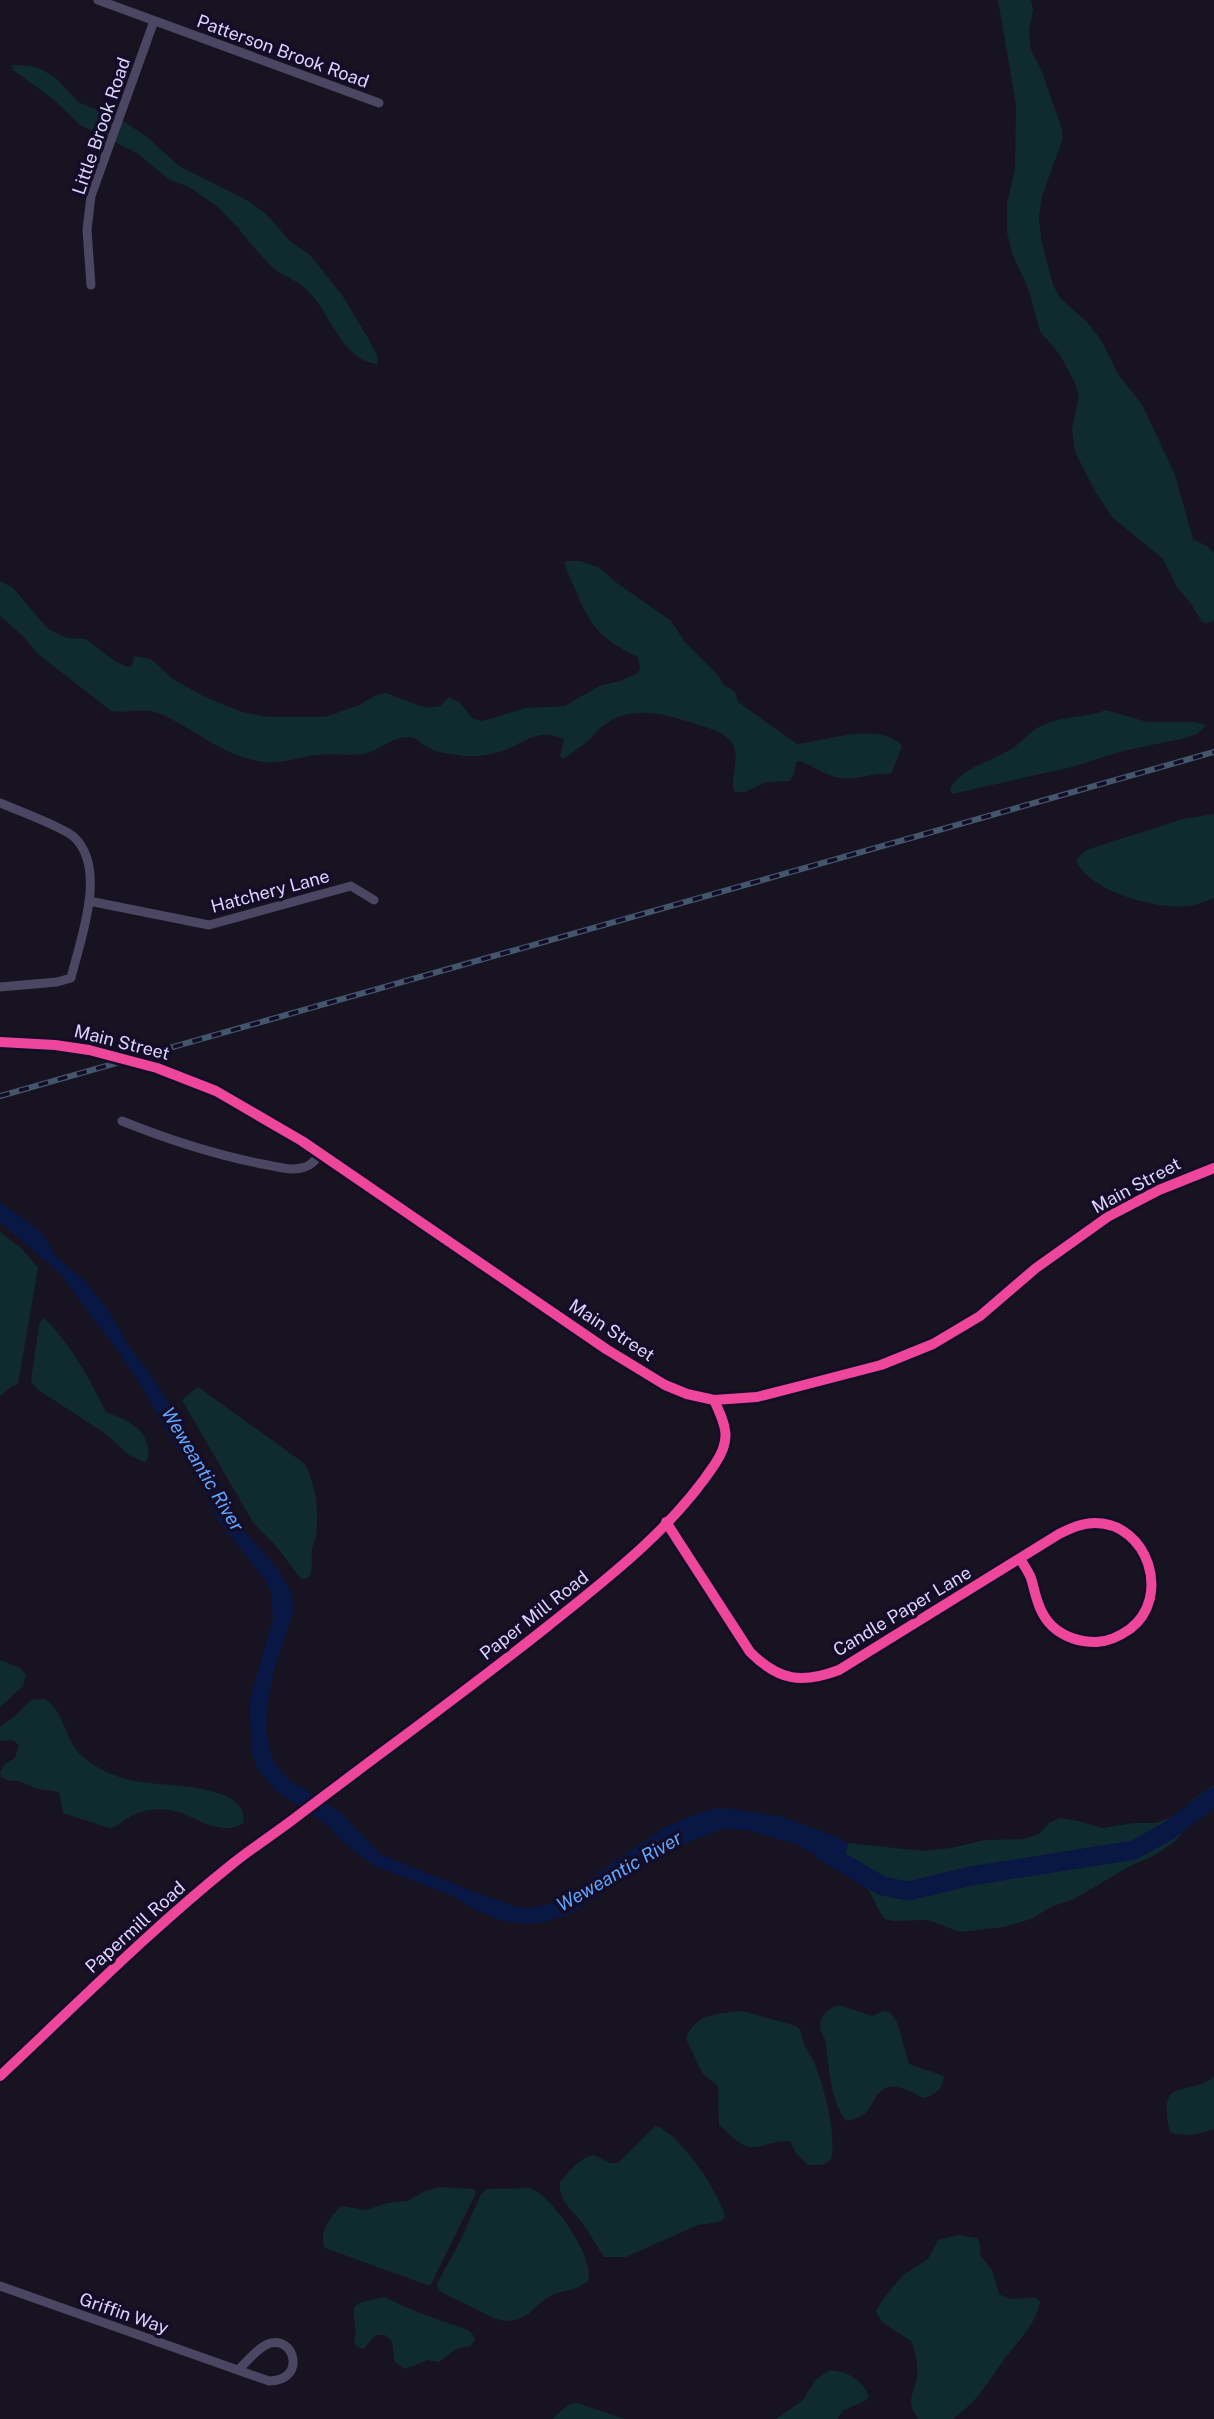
<svg xmlns="http://www.w3.org/2000/svg" width="1214" height="2419" font-family="'Public Sans',sans-serif">
<style>
.green{fill:#102b2f}
.water{fill:#081744}
.lines{fill:none;stroke-linecap:round;stroke-linejoin:round}
.river{stroke:#081744;stroke-width:19}
.minor{stroke:#4b4762;stroke-width:9}
.rail-casing{stroke:#44566c;stroke-width:6}
.rail{stroke:#140d27;stroke-width:3.5;stroke-dasharray:10;stroke-linecap:butt}
.cycleway-casing{stroke:#140d27;stroke-width:15}
.cycleway{stroke:#ed469a;stroke-width:10}
.labels{text-anchor:middle;dominant-baseline:central;stroke-width:7;stroke-linejoin:round;paint-order:stroke}
.street-label{font-size:18px;fill:#dcd3ff;stroke:#140d27}
.water-label{font-size:19px;font-style:italic;fill:#61a7ff;stroke:#140d27}
</style>
<rect width="100%" height="100%" fill="#171321"/>
<g class="green">
<polygon points="998,0 1031,0 1033,10 1029,30 1031,50 1042,72 1062,129 1063,138 1042,196 1039,216 1041,239 1053,285 1060,298 1087,322 1101,340 1118,374 1143,406 1175,475 1193,539 1207,546 1214,553 1214,620 1206,624 1202,622 1190,602 1177,587 1163,559 1112,517 1095,491 1075,452 1072,429 1079,395 1075,383 1060,355 1040,331 1028,288 1012,253 1007,232 1007,203 1015,170 1016,105"/>
<path d="M12 65 32 66 43 70 58 80 78 102 118 118 146 136 179 166 245 199 264 212 291 242 310 255 342 295 368 338 377 356 378 364C342 361 331 314 309 292 300 282 288 278 277 271 271 268 241 233 238 227L235 225 218 207 189 187 170 180 137 153 80 125 53 99 13 70Z"/>
<path d="M565 561H580L598 567 617 583 671 621 685 642 718 675 723 684 735 692 738 702 797 744C826 741 881 721 902 746L891 774C874 772 858 780 840 778 825 776 813 765 799 761L796 763 794 774 789 781 767 782 745 792H735C728 780 741 760 733 745 725 731 710 729 696 724 665 714 632 704 604 725 598 729 594 735 589 740 581 747 571 753 563 759L560 756 564 739C542 729 530 738 510 748 498 754 477 757 463 756 453 754 436 753 427 747 421 744 417 738 409 737 393 736 379 751 364 754 349 756 332 753 316 755 299 757 281 764 264 762 222 757 195 728 158 713 143 707 126 714 111 711L37 653 24 637 0 616V581L13 588 48 629 67 638 86 639 116 662 128 667 132 666 134 656 151 659 174 680 205 697 242 712 268 717H325L359 705 376 695 386 693 426 708 440 706 449 697 460 703 473 719 482 721 526 708 565 706 599 686 620 681 638 673 640 668 638 657C597 638 588 622 572 582 569 574 565 570 565 561Z"/>
<path d="M1106 710 1147 722H1194L1204 724 1205 727 1197 734 1181 739 1123 751 1072 767 952 794 950 789C961 768 989 762 1008 751 1026 741 1030 728 1053 721 1071 716 1089 717 1106 710Z"/>
<path d="M1214 814V898C1206 901 1197 905 1188 906 1157 910 1088 891 1076 860L1086 850 1183 819Z"/>
<polygon points="0,1232 21,1248 38,1268 18,1384 12,1386 0,1396"/>
<path d="M43 1317C70 1343 90 1379 106 1412 130 1421 151 1430 148 1459L144 1462 129 1455 106 1434 37 1389 31 1381 39 1325Z"/>
<path d="M198 1387 305 1464C316 1486 319 1510 316 1535 315 1541 312 1546 312 1551 311 1562 314 1569 308 1578L301 1579 276 1546 254 1524 182 1400Z"/>
<polygon points="0,1660 20,1668 26,1675 23,1686 0,1707"/>
<path d="M44 1699C62 1707 65 1737 78 1752 90 1766 112 1775 129 1780 153 1787 252 1781 243 1823 222 1838 195 1816 175 1811 155 1807 140 1810 123 1821 118 1825 116 1827 109 1828L63 1813 59 1792 38 1789 18 1781H10L1 1777 0 1773 5 1764 15 1758 19 1745 13 1740 0 1741V1727L15 1716 31 1700Z"/>
<polygon points="1214,1785 1214,1807 1192,1823 1173,1843 1155,1855 1130,1866 1074,1899 1051,1907 1031,1919 1004,1927 960,1932 928,1920 893,1921 885,1919 878,1909 870,1892 860,1879 843,1869 848,1843 923,1851 951,1848 985,1840 1024,1839 1039,1834 1049,1823 1060,1818 1078,1821 1103,1828 1133,1823 1156,1823 1177,1815 1191,1801"/>
<path d="M839 2005 872 2016 883 2011 890 2012 897 2022 909 2064 944 2076C943 2089 935 2095 923 2098 911 2092 893 2079 880 2092 873 2098 872 2109 863 2115 859 2118 852 2119 847 2121 830 2105 829 2063 825 2039 814 2024 823 2009 839 2005Z"/>
<path d="M742 2011 796 2026 801 2031C801 2042 809 2052 814 2062 824 2086 837 2134 831 2160L822 2165H808L796 2153 790 2141C774 2140 761 2148 751 2147 740 2147 727 2131 719 2125L718 2086 703 2074 686 2039C694 2013 719 2014 742 2011Z"/>
<path d="M1214 2077V2129C1199 2134 1185 2138 1170 2132 1158 2074 1183 2099 1214 2077Z"/>
<path d="M655 2126C678 2131 721 2194 725 2217L720 2222 698 2225 626 2257H604C596 2245 589 2231 580 2220 570 2208 558 2199 560 2182L576 2164 585 2158 594 2155 609 2163H618Z"/>
<path d="M441 2187 474 2189 476 2193 430 2286 325 2248C318 2233 330 2217 341 2206L366 2210 387 2203 407 2201 427 2190Z"/>
<path d="M529 2188C551 2193 596 2259 588 2281 576 2292 561 2289 549 2297 539 2302 533 2312 523 2317 501 2328 487 2313 468 2305 458 2300 449 2297 439 2291L437 2284 459 2243 481 2194 487 2189Z"/>
<path d="M957 2235 977 2238 980 2243V2255L992 2270 999 2294C1015 2303 1021 2296 1037 2298L1040 2302C1036 2324 1019 2340 1006 2357 998 2367 992 2378 984 2388 976 2400 964 2410 953 2419H918C904 2399 915 2395 917 2376 918 2363 916 2353 911 2341L882 2322 876 2311 884 2298 903 2275 928 2259 938 2240Z"/>
<path d="M384 2297 417 2312 468 2330 474 2336 475 2340 470 2346 456 2349 439 2362 428 2360 405 2369 395 2362 392 2341 385 2335H375L364 2349 357 2347 354 2342C358 2328 353 2322 354 2308L359 2303Z"/>
<path d="M830 2370C849 2372 861 2379 869 2396L865 2401 842 2411 838 2419H776L803 2400 816 2379Z"/>
<polygon points="577,2403 625,2419 552,2419 569,2404"/>
</g>
<polygon class="water" points="0,1202 36,1228 45,1237 54,1254 86,1282 106,1307 133,1352 144,1365 173,1409 215,1487 239,1525 278,1569 292,1594 294,1611 275,1665 267,1709 266,1733 273,1760 288,1780 321,1799 341,1813 380,1854 482,1895 513,1906 528,1908 551,1904 572,1893 613,1862 664,1828 681,1820 712,1809 732,1809 783,1817 832,1835 848,1843 843,1869 795,1844 752,1831 725,1828 693,1840 645,1864 570,1914 544,1922 526,1924 503,1921 479,1912 451,1895 374,1866 340,1840 328,1826 276,1791 258,1770 252,1753 249,1702 273,1618 271,1592 264,1578 217,1519 199,1478 170,1437 137,1379 108,1337 95,1322 61,1274 0,1222"/>
<g class="lines">
<polyline class="river" points="823,1851 882,1886 908,1891 971,1876 1134,1850 1168,1831 1214,1797"/>
<g class="minor">
<polyline points="98,0 379,103"/>
<polyline points="91,285 87,230 91,196 154,21"/>
<path d="M0 803C17 810 63 827 74 837 108 869 80 940 71 978L57 982 0 987"/>
<polyline points="89,901 209,925 351,886 374,900"/>
<polyline points="0,1042 55,1045 89,1050 157,1068 216,1091 302,1141 606,1349 665,1385 687,1394 714,1400 757,1397 804,1385 881,1365 933,1344 980,1316 1036,1268 1109,1216 1159,1190 1214,1168"/>
<path d="M122 1121C169 1140 212 1154 262 1164 275 1166 291 1172 305 1167 312 1165 316 1159 321 1153"/>
<path d="M666 1522 750 1652C779 1681 802 1684 839 1670L1059 1534C1071 1528 1082 1523 1095 1523 1148 1523 1172 1597 1130 1629 1120 1636 1108 1642 1096 1642 1079 1642 1064 1637 1052 1626 1038 1612 1036 1595 1031 1578 1028 1571 1024 1565 1020 1559"/>
<path d="M0 2076C76 2005 150 1930 231 1865 252 1848 274 1834 295 1818 379 1754 465 1692 548 1626 608 1578 672 1529 715 1464 732 1439 726 1426 714 1400"/>
<path d="M0 2286 269 2381C307 2381 295 2334 268 2344 257 2348 247 2362 238 2370"/>
</g>
<g class="rail-casing">
<polyline id="rail" points="0,1096 1214,752"/>
</g>
<use href="#rail" class="rail"/>
<g class="cycleway-casing">
<g id="cycleway">
<polyline points="0,1042 55,1045 89,1050 157,1068 216,1091 302,1141 606,1349 665,1385 687,1394 714,1400 757,1397 804,1385 881,1365 933,1344 980,1316 1036,1268 1109,1216 1159,1190 1214,1168"/>
<path d="M666 1522 750 1652C779 1681 802 1684 839 1670L1059 1534C1071 1528 1082 1523 1095 1523 1148 1523 1172 1597 1130 1629 1120 1636 1108 1642 1096 1642 1079 1642 1064 1637 1052 1626 1038 1612 1036 1595 1031 1578 1028 1571 1024 1565 1020 1559"/>
<path d="M0 2076C76 2005 150 1930 231 1865 252 1848 274 1834 295 1818 379 1754 465 1692 548 1626 608 1578 672 1529 715 1464 732 1439 726 1426 714 1400"/>
</g>
</g>
<use href="#cycleway" class="cycleway"/>
</g>
<g class="labels">
<g class="street-label">
<text transform="translate(283 51) rotate(20)">Patterson Brook Road</text>
<text transform="translate(101 126) rotate(-71)">Little Brook Road</text>
<text transform="translate(270 891) rotate(-15)">Hatchery Lane</text>
<text transform="translate(122 1042) rotate(14)">Main Street</text>
<text transform="translate(1136 1185) rotate(-28)">Main Street</text>
<text transform="translate(612 1330) rotate(33)">Main Street</text>
<text transform="translate(902 1611) rotate(-31)">Candle Paper Lane</text>
<text transform="translate(534 1615) rotate(-38)">Paper Mill Road</text>
<text transform="translate(135 1927) rotate(-42)">Papermill Road</text>
<text transform="translate(124 2313) rotate(19)">Griffin Way</text>
</g>
<g class="water-label">
<text transform="translate(203 1469) rotate(59)">Weweantic River</text>
<text transform="translate(619 1871) rotate(-30)">Weweantic River</text>
</g>
</g>
</svg>
